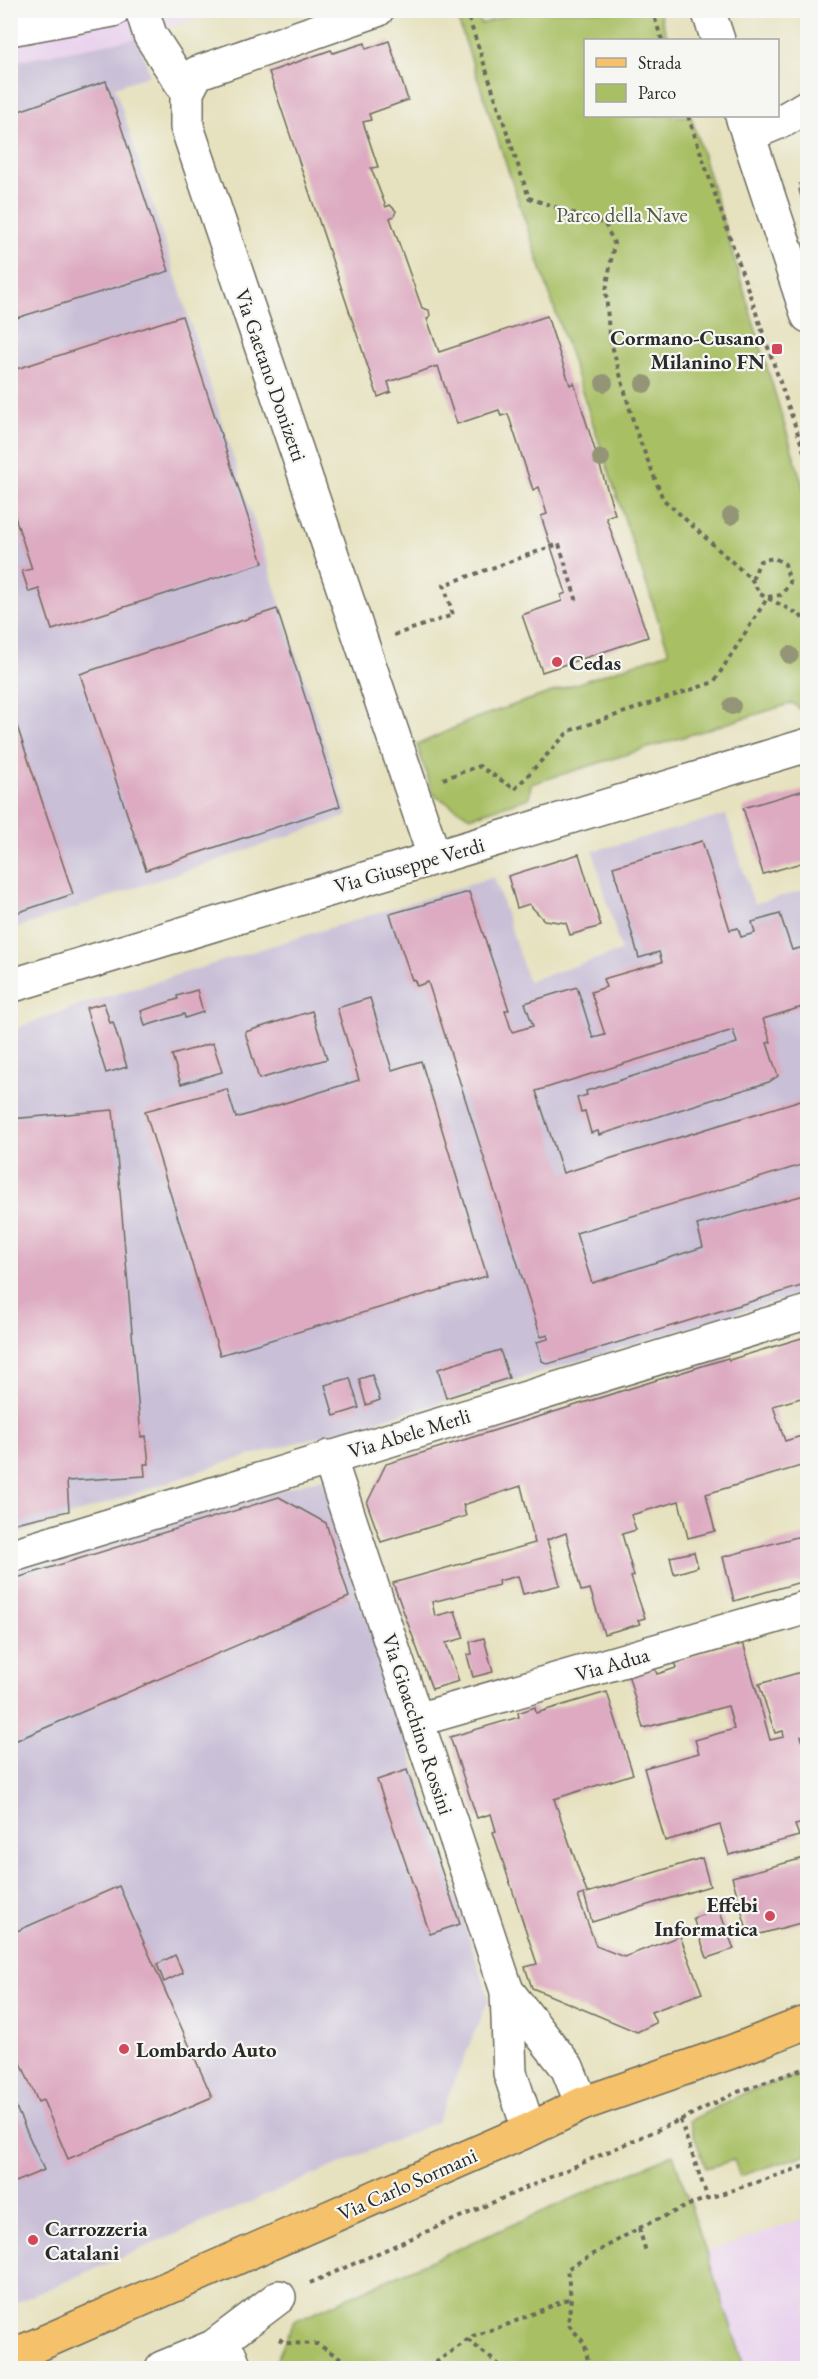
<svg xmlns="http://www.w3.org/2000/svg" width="818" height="2379" font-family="'EB Garamond',serif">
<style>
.built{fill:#e9d2ed}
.industrial{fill:#c9bfd7}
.green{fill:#a8bf64;stroke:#6a7548;stroke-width:1.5}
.building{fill:#ddaac1}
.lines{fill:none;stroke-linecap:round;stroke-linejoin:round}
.minor-casing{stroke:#6c6b5e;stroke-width:36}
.major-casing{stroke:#6c6b5e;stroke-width:36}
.path{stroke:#6c6b5e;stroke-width:4;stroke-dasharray:4.5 4.5;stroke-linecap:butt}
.minor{stroke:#fff;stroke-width:33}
.major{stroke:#f5c16b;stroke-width:33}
.tree{fill:#949576}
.poi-dot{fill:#d1495b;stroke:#f6f6f2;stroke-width:2}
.labels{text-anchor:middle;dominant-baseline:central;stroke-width:4.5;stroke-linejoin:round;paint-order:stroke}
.park-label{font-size:21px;fill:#50573c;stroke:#f6f6f2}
.poi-label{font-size:21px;font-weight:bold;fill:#2b2b2b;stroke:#f6f6f2;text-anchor:start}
.street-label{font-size:21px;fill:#2b2b2b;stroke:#f6f6f2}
</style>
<rect width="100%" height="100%" fill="#f6f6f2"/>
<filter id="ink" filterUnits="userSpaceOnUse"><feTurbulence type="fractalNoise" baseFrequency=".0167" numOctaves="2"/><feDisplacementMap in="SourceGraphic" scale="12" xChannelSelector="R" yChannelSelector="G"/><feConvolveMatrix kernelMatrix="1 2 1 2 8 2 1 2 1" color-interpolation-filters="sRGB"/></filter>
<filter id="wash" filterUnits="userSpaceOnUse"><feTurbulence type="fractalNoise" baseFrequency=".008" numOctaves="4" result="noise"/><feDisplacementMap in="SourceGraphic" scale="24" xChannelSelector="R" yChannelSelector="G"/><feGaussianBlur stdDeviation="1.35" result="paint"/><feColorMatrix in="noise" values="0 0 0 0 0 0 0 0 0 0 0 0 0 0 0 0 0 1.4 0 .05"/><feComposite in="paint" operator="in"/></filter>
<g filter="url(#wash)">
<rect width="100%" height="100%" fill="#e6e1be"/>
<g class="built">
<polygon points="11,11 219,11 138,38 11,62"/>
<polygon points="807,2218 807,2368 745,2368 705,2252"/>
</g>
<g class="industrial">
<polygon points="138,38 150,75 115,87 348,816 11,930 11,62"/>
<polygon points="726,815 754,904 807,889 807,1292 446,1401 224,1463 11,1536 11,1030 77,1006 494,877 528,981 621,951 593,851"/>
<polygon points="322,1478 489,1999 437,2122 11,2305 11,1571"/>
</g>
<g class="green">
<polygon points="455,11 477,11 481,24 520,11 659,11 668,40 586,40 586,116 691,116 807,499 807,716 793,703 531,784 529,798 470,817 433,794 417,745 476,718 669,652"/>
<polygon points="807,2072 807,2154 740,2176 734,2160 706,2168 689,2121 747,2092"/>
<polygon points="673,2154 745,2368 277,2368 275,2364 294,2321"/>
</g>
<g id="blocks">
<g class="building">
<polygon points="389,41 408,100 369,114 371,120 363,122 378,167 371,168 386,207 390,205 396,211 394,216 390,218 422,308 429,310 430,316 427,319 439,352 547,316 570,385 574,383 615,514 606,517 648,637 542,672 522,615 562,601 561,595 566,593 541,516 547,514 539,487 533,490 508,414 501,416 499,410 457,424 438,366 388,382 391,392 378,397 269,72 331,50 333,53 365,43 366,49"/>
<polygon points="106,81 169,271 10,320 10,114"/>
<polygon points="808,180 808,216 807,216 799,190 801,188 799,184"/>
<polygon points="182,316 263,563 52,630 39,589 29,592 22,571 32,569 12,508 10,508 10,371"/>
<polygon points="277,609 340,806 146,870 80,674"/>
<polygon points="10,705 73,894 10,915"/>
<polygon points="808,789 808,861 763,874 743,808"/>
<polygon points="702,841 730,930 738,928 741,937 755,933 752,922 780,914 792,950 808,946 808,1024 802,1007 763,1019 771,1042 767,1043 778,1076 769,1082 599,1135 598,1131 591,1133 585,1111 581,1112 577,1098 587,1095 586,1091 737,1043 733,1030 536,1091 563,1173 804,1099 808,1110 808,1163 576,1233 592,1283 703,1247 697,1225 808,1194 808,1284 548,1364 542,1361 537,1342 548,1339 548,1335 541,1337 428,982 417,986 414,979 412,980 390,914 469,892 509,1010 505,1010 512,1032 533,1026 525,1003 577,987 593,1038 605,1035 591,992 606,987 603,979 662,962 659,952 639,958 613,867"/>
<polygon points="579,854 601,926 570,935 566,923 544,920 529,904 517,908 508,876"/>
<polygon points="197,990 203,1012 185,1018 184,1014 145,1026 141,1011 178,999 177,996"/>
<polygon points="370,998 392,1070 421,1061 487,1276 220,1355 145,1111 227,1089 236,1118 359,1080 337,1008"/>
<polygon points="104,1003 110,1023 113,1022 127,1067 106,1073 86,1008"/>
<polygon points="312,1011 327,1059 259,1079 245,1032"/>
<polygon points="213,1043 222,1072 181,1084 172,1055"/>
<polygon points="113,1110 141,1437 146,1436 149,1464 144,1464 145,1476 67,1481 69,1511 10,1524 10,1119"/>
<polygon points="808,1336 808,1396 773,1406 785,1441 808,1434 808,1464 706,1494 715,1531 688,1538 679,1501 631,1515 636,1530 622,1534 634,1576 631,1577 645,1618 638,1620 640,1624 604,1634 590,1589 581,1591 566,1533 547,1540 560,1585 523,1594 518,1576 498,1581 499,1585 432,1602 435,1616 455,1611 464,1638 446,1643 459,1681 432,1689 393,1583 535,1543 521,1486 463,1505 466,1516 381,1542 367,1503 386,1464 728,1358 729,1360"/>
<polygon points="500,1350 509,1378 446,1398 438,1369"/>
<polygon points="372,1375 380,1400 366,1405 359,1379"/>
<polygon points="350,1378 359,1408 334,1416 325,1385"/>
<polygon points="279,1497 326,1523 349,1597 10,1743 10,1580"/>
<polygon points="808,1534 808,1580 734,1601 723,1557"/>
<polygon points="694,1552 698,1567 674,1574 670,1557"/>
<polygon points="484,1638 493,1672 473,1677 467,1655 472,1654 470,1642"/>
<polygon points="743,1642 770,1740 784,1737 783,1731 775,1733 759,1684 808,1670 808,1734 801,1736 808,1761 808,1822 795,1825 799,1836 729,1855 720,1825 665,1841 644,1768 699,1753 695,1740 734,1729 728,1706 643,1728 628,1674 654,1667 657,1674 676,1668 674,1661"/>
<polygon points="607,1692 633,1774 554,1799 587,1893 702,1858 710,1886 592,1922 584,1894 578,1896 596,1946 624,1957 680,1936 702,1993 651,2012 656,2023 637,2032 532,1988 525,1967 537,1964 493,1832 496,1831 491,1814 477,1818 450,1737 519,1717 518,1713 535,1707 536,1713"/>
<polygon points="407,1770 460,1924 430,1934 377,1780"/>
<polygon points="808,1857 808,1921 749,1937 732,1877"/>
<polygon points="119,1886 212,2097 68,2159 43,2100 38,2102 10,2038 10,1934"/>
<polygon points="719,1910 734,1949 707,1958 693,1918"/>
<polygon points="175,1955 183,1973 164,1982 157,1964"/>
<polygon points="10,2094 44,2170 10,2184"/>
</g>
</g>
</g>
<g filter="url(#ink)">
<use href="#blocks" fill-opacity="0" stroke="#6c6b5e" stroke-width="1.5"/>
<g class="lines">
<g class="minor-casing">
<g id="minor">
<polyline points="142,10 150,35 187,92"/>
<polyline points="377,10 197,73 187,92 187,127 434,856"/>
<polyline points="708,10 718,40"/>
<polyline points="10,29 113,10"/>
<polyline points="742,116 808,316"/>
<polyline points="748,135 784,120 808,106"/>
<path d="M10 986C276 905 542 826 808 745"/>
<polyline points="329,1457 507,1991 510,2073 529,2130"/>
<polyline points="10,1556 808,1312"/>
<polyline points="417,1720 808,1607"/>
<polyline points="507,1991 567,2067 582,2104"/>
<polyline points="213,2347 231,2357 235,2368"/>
<polyline points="162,2368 213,2347 279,2297"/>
</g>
</g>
<g class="major-casing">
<polyline id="major" points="10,2357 529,2130 582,2104 731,2052 808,2022"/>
</g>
<g class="path">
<polyline points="466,10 529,198 605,224 614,243 606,291 609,335 636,431 663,499 752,580 760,594 800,615 808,625"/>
<polyline points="652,10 662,40"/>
<polyline points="688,116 808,463"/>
<polyline points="394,635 453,615 444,585 559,544 577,602"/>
<polyline points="443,779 479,766 515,789 569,731 714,682 768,597 781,595 790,583 785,564 774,558 760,561 752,580"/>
<polyline points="680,2120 708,2199"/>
<polyline points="639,2228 646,2252"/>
<polyline points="310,2283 680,2120 735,2093 808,2067"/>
<polyline points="279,2339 285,2343 317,2344 357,2368"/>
<polyline points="468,2340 503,2368"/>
<polyline points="428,2368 473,2336 509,2324 570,2298"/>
<polyline points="589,2368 585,2344 568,2324 571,2298 567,2269 639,2228 691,2204 808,2165"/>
</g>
<use href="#minor" class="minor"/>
<use href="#major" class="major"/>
</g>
<g class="tree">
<circle cx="604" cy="383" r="9"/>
<circle cx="644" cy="384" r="9"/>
<circle cx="601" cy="458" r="9"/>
<circle cx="731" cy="516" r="9"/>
<circle cx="790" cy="655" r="9"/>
<circle cx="732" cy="706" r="9"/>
</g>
</g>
<g class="poi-dot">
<rect x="771" y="343" width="12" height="12" rx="3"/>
<circle cx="557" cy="662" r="6"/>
<circle cx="770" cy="1916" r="6"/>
<circle cx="124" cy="2049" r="6"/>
<circle cx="33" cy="2240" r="6"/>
</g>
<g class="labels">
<g class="park-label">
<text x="622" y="214">Parco della Nave</text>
</g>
<g class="poi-label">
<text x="765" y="337" text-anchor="end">Cormano-Cusano<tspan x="765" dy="24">Milanino FN</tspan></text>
<text x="569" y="662">Cedas</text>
<text x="758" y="1904" text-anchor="end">Effebi<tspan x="758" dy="24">Informatica</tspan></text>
<text x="136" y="2049">Lombardo Auto</text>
<text x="45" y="2228">Carrozzeria<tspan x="45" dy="24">Catalani</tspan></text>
</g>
<g class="street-label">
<text transform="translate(271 375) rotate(71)">Via Gaetano Donizetti</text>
<text transform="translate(409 865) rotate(-16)">Via Giuseppe Verdi</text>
<text transform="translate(409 1433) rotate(-17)">Via Abele Merli</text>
<text transform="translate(612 1664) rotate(-16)">Via Adua</text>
<text transform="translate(418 1724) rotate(72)">Via Gioacchino Rossini</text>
<text transform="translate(407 2184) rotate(-24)">Via Carlo Sormani</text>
</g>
</g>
<rect width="818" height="2379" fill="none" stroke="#f6f6f2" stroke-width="36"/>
<rect x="584" y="39" width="195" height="78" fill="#f6f6f2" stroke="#a5a5a2" stroke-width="1.5"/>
<rect x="596" y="58" width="30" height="9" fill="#f5c16b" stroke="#a5a5a2" stroke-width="1.5"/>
<text x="638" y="69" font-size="18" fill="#2b2b2b">Strada</text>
<rect x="596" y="84" width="30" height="18" fill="#a8bf64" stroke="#a5a5a2" stroke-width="1.5"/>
<text x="638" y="99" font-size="18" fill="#2b2b2b">Parco</text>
</svg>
